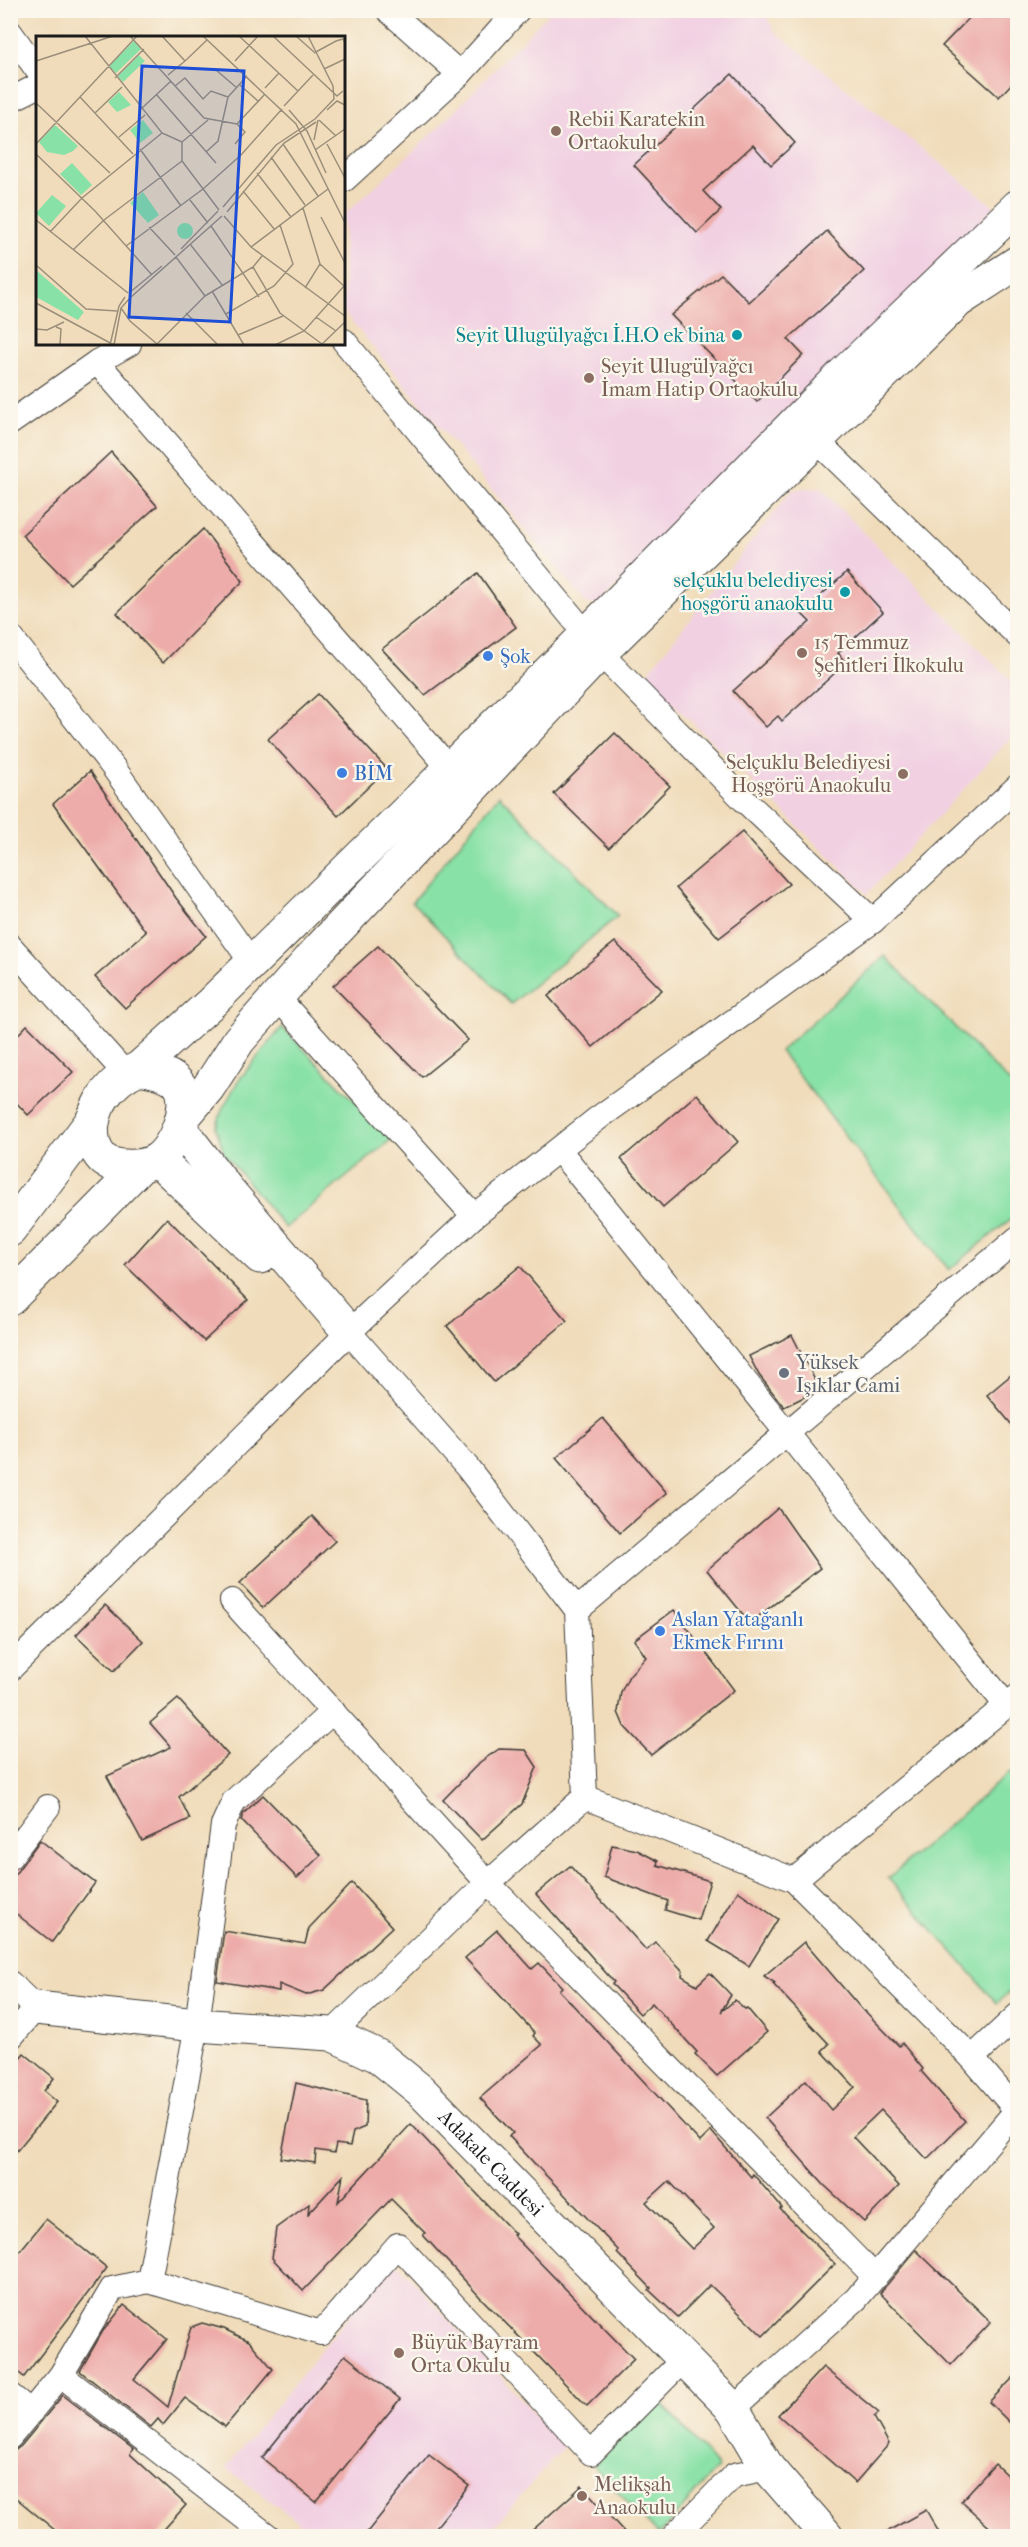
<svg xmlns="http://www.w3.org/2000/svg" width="1028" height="2547" font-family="'IM FELL French Canon',serif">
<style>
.built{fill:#f1d0e2}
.green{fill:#88e1a6;stroke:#527e61;stroke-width:1.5}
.building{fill:#edaca9;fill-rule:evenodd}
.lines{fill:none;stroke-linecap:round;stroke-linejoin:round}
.street-casing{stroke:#3c3934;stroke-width:26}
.secondary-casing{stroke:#3c3934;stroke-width:35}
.street{stroke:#fff;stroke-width:24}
.secondary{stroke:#fff;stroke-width:33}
.education-dot{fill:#8d6e63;stroke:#fbf7ec;stroke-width:2}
.culture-dot{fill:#0f9aa8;stroke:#fbf7ec;stroke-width:2}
.shop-dot{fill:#3f7fe0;stroke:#fbf7ec;stroke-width:2}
.worship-dot{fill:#6b7280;stroke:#fbf7ec;stroke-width:2}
.labels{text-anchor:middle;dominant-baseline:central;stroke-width:4.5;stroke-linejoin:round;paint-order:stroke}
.education-label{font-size:20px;fill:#785e54;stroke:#fbf7ec;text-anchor:start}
.culture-label{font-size:20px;fill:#0d838f;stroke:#fbf7ec;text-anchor:end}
.shop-label{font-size:20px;fill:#366cbe;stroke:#fbf7ec;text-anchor:start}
.worship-label{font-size:20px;fill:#5b616d;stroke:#fbf7ec;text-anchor:start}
.street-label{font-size:20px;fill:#1c1c1c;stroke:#fbf7ec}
.inset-road{fill:none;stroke:#9b8f7b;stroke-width:1.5}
.view{fill:#1d4ed8;fill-opacity:0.15;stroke:#1d4ed8;stroke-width:3}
.inset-edge{fill:none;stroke:#1c1c1c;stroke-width:3}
</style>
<rect width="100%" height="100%" fill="#fbf7ec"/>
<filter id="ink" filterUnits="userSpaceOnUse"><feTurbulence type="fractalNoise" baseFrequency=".0167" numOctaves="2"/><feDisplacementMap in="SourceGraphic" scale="12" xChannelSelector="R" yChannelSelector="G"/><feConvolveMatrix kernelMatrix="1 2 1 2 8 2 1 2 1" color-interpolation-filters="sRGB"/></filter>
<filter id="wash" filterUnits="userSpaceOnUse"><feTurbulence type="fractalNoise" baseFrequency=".008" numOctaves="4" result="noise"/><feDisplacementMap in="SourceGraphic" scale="24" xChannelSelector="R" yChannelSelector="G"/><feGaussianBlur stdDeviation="1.35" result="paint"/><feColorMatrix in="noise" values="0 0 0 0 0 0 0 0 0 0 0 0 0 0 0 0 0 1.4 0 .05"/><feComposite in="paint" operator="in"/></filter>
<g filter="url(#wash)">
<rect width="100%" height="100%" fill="#f0dcba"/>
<g class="built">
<polygon points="551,11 760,11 766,14 774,31 995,207 598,606 586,603 344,312 344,215 438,128"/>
<polygon points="820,488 1017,687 1017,731 867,894 645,676 792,490"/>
<polygon points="394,2260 564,2446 486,2536 317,2536 226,2468"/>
</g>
<g class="green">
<polygon points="499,795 618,916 511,1004 412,902"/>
<polygon points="885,956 1017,1090 1017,1214 949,1270 780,1051"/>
<polygon points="282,1027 392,1139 285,1228 224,1153 216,1128 222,1110 238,1081"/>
<polygon points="1010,1772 1018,1781 1017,1985 997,2003 888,1878"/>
<polygon points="659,2400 718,2467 659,2535 593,2466"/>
</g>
<g id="blocks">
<g class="building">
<polygon points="977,10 1017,10 1017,78 999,97 942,46"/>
<polygon points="732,74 795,143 771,165 753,145 703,191 721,210 697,233 634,165"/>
<polygon points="827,231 864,271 788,339 803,355 757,402 671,315 721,274 749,302"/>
<polygon points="111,452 157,506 70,584 22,535"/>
<polygon points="203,529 243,581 163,663 117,613"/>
<polygon points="847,572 883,612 838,653 846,663 782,721 778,716 766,727 733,691 810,622 801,613"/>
<polygon points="478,573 516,627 425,695 382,649"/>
<polygon points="318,694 387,769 338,816 268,739"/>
<polygon points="615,733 670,786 609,848 554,794"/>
<polygon points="90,771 176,898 206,936 125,1008 95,977 146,932 53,804"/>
<polygon points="742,832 789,884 719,938 676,888"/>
<polygon points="615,942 662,990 593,1047 548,996"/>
<polygon points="378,946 468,1040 422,1077 333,986"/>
<polygon points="27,1025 73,1072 28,1115 10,1096 10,1043"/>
<polygon points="697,1094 738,1142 663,1207 621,1159"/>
<polygon points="167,1218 248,1300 204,1341 125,1265"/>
<polygon points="520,1266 567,1321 494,1382 447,1326"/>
<polygon points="792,1335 819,1388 810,1394 784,1407 759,1375 749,1356"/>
<polygon points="1017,1370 1017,1431 987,1395"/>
<polygon points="603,1418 667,1493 620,1533 556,1458"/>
<polygon points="778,1508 820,1568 750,1623 707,1570"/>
<polygon points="312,1516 335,1541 263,1608 240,1583"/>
<polygon points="105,1605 143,1641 114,1671 76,1635"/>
<polygon points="674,1610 734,1690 651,1755 624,1726 618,1712 621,1692 629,1676 646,1657 634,1640"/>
<polygon points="178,1699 228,1755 179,1797 190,1819 142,1841 107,1776 171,1747 150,1723"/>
<polygon points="499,1749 526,1750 537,1767 522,1804 482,1840 443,1800 480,1762"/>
<polygon points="263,1795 321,1855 297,1878 241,1820 244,1813"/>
<polygon points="40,1840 95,1883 52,1942 10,1909 10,1881"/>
<polygon points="612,1845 637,1850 658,1861 657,1865 710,1881 698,1920 665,1910 668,1901 604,1877"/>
<polygon points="570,1866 646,1950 655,1942 683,1971 682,1976 697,1985 710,1973 731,1995 721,2012 735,2000 745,2009 747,2008 767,2032 717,2076 695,2054 697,2052 652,2003 640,2014 612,1984 614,1982 536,1894"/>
<polygon points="352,1883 392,1927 324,1990 306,1995 279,1984 279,1991 217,1981 224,1931 305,1944 309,1928"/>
<polygon points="738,1891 778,1919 749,1966 708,1941"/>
<path d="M497 1930 532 1969 539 1963 562 1987 559 1990 700 2142 711 2131 751 2177 753 2174 782 2208 780 2209 835 2264 763 2336 710 2285 678 2317 649 2290 651 2288 617 2253 619 2251 535 2164 509 2136 513 2133 480 2098 542 2045 533 2036 535 2033 465 1958ZM669 2181 714 2228 692 2249 646 2202Z"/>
<polygon points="804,1942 864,2012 865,2011 899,2046 902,2043 923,2069 921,2071 965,2121 927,2159 881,2110 853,2137 899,2186 864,2222 824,2185 765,2118 806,2080 831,2110 855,2087 822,2051 829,2044 773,1984 775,1983 764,1976"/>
<polygon points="24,2053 54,2078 44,2091 57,2102 10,2159 10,2070"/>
<polygon points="296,2083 366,2100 365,2127 353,2132 350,2146 336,2144 334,2153 316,2150 315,2163 281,2158"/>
<polygon points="411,2124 515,2234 513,2235 634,2359 587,2406 480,2297 423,2235 425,2233 391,2199 303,2291 272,2258 276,2228 309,2204 308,2214 343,2176 338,2202"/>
<polygon points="46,2219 107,2268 24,2377 10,2366 10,2263"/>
<polygon points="916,2250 991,2322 951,2365 880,2293"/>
<polygon points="124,2305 167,2339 134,2379 168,2407 191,2327 202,2323 224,2329 249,2341 273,2369 225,2427 185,2398 163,2425 158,2419 151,2427 80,2371 103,2331"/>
<polygon points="345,2355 400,2399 316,2502 262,2458"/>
<polygon points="823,2367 879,2413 874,2417 889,2444 855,2483 778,2415"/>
<polygon points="1017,2374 1017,2430 989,2402"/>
<polygon points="63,2395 133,2449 130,2454 186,2505 158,2536 62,2536 10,2493 10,2454 21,2446"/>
<polygon points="429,2455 469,2486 429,2536 364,2536"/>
<polygon points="995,2464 1017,2485 1017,2536 999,2536 961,2501"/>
<polygon points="582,2486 628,2536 526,2536"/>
<polygon points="926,2510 941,2536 879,2536"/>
</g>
</g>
</g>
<g filter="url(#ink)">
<use href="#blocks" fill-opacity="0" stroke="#3c3934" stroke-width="1.5"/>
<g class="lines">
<g class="street-casing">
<g id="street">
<polyline points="388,10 460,74"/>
<polyline points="10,32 38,71"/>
<polyline points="10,100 38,86"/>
<polyline points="344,180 460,74 518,10"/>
<polyline points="344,341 586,634"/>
<polyline points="97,362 450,769"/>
<polyline points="10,423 97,362 129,344"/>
<polyline points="817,441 1018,636"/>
<polyline points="10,636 113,767 252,963"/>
<polyline points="600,653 744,800 873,921"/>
<polyline points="10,946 126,1074"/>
<polyline points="277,997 474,1216"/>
<polyline points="559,1150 1006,1705"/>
<polyline points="232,1601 488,1883 875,2277"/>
<polyline points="577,1610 1018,1238"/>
<polyline points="10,1669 349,1332 474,1216 597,1119 873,921 1018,786"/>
<polyline points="333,1711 234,1801 223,1825 197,2025 149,2281 321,2333 398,2245 591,2453 685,2358"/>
<polyline points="585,1797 794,1880 972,2058 1018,2112"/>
<polyline points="10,1857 48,1807"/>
<polyline points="794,1880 1018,1696"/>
<polyline points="10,1983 36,2008 10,2038"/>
<polyline points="331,2034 488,1883 585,1797 577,1610 467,1467 349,1332"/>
<polyline points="972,2058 1018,2015"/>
<polyline points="61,2375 268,2536"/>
<polyline points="10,2395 31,2412"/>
<polyline points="733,2409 856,2299 1016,2111"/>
<polyline points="10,2437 61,2375 112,2289 149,2281"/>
<polyline points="674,2536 734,2475 768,2468"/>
</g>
</g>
<g class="secondary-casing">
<g id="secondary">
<polyline points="139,1068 210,1004 568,653 841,376 1018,206"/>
<path d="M139 1068C153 1071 172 1073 180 1086 192 1106 174 1149 156 1160 146 1166 137 1167 125 1166 119 1166 109 1164 104 1160 98 1155 94 1146 93 1140 88 1108 111 1080 139 1068Z"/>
<polyline points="182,1119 208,1088 239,1040 321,947 600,653 958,301 1018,262"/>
<polyline points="179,1127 227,1189 349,1332"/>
<polyline points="158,1160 260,1257"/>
<polyline points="10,1230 94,1118"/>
<polyline points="10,1299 141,1166"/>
<path id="s1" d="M36 2008 197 2025 331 2034 378 2056 420 2090 733 2409 768 2468 827 2536"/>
</g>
</g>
<use href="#street" class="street"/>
<use href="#secondary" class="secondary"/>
</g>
</g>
<g class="education-dot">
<circle cx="556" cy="131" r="6"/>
<circle cx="589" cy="378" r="6"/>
<circle cx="802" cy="653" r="6"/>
<circle cx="903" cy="774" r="6"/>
<circle cx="399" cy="2353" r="6"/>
<circle cx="582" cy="2496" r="6"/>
</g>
<g class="culture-dot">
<circle cx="737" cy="335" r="6"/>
<circle cx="845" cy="592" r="6"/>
</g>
<g class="shop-dot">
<circle cx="488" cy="656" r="6"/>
<circle cx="342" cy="773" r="6"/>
<circle cx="660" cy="1631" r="6"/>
</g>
<circle class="worship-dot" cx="784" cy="1373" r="6"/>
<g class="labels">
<g class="education-label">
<text x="568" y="119">Rebii Karatekin<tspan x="568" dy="23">Ortaokulu</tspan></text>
<text x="601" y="366">Seyit Ulugülyağcı<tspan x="601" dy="23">İmam Hatip Ortaokulu</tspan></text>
<text x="814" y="642">15 Temmuz<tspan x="814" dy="23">Şehitleri İlkokulu</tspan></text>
<text x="891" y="762" text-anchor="end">Selçuklu Belediyesi<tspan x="891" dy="23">Hoşgörü Anaokulu</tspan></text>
<text x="411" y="2342">Büyük Bayram<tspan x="411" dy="23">Orta Okulu</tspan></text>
<text x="594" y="2484">Melikşah<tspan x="594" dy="23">Anaokulu</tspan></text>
</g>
<g class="culture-label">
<text x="725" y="335">Seyit Ulugülyağcı İ.H.O ek bina</text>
<text x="833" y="580">selçuklu belediyesi<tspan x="833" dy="23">hoşgörü anaokulu</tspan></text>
</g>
<g class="shop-label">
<text x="500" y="656">Şok</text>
<text x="354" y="773">BİM</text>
<text x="672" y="1619">Aslan Yatağanlı<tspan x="672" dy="23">Ekmek Fırını</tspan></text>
</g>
<g class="worship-label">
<text x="796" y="1362">Yüksek<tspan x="796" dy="23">Işıklar Cami</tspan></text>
</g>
<g class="street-label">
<text stroke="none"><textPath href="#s1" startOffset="504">Adakale Caddesi</textPath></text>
</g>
</g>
<g transform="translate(36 36)">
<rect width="309" height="309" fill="#f0dcba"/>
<path d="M98 5 105 13 80 37 73 30ZM103 19 109 25 87 46 82 40ZM83 56 95 69 81 76 72 66ZM107 84 117 97 104 107 94 94ZM19 89 42 110 37 115 28 119 11 116 3 106ZM36 127 56 149 45 159 24 138ZM107 156 123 179 112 187 94 167ZM16 159 30 170 13 190 0 177ZM141 195a8 8 0 1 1 16 0a8 8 0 1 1-16 0ZM0 234 48 276 42 284 0 261Z" fill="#88e1a6"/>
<path class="inset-road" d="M49 0 126 97 146 106M94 0 168 82 201 88M126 0 149 25 132 39M167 0 260 88 309 187M203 0 262 55M237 0 301 60 307 55M260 0 278 16M278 17 300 5 307 3 309 7M0 25 77 0M149 25 171 4M199 25 222 0M288 33 309 23M180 34 201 52M79 42 108 13M204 49 223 66M139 50 149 42 167 63 175 55 192 61 182 105 170 116M229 52 243 37M120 58 180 127M44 61 97 118M192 61 211 40M0 67 74 137M248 70 277 39M105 73 135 45M253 74 271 95 290 137M291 74 301 65 309 69M59 77 86 51M172 84 146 106V125L183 174M283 84 300 100M83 101 109 79M278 104 282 84M0 108 101 0M199 108 209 96 201 88 229 58M247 108 282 160M291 108 309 142M104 113 145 170M279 114 309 93M0 118 59 175 116 239M235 121 269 169M221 137 255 181M207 155 239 194M154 164 172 187M187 171 240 109 279 83 298 63 297 50 272 0M267 172 284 228 269 252M191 176 248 107 280 86M188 180 215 211 309 280M285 181 309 227M0 184 92 257M175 190 223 261M113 191 139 219M14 196 46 162 126 97M154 208 187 250M90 210 167 153 205 119 246 73M215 211 292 153M145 213 182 175M37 214 68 184 146 125M284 228 308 250M0 229 50 273 81 275M217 231 244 277 286 308M176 255 208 309M93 257 126 230M169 260 217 231 226 220M95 261 186 180M0 267 78 309M85 272 94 285 121 308M150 277 182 309M190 278 238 250 257 228 244 189M280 281 300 295M20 291 25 293 24 309M0 293 11 294 28 286M202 299 247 280M121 308 169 260 140 221M74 309 83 270 89 261M78 309 85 272 93 263M239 309 268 295 309 249M285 309 309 286"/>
<path class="view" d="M106 30 208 35 194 286 93 281Z"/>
<rect width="309" height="309" class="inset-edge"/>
</g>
<rect width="1028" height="2547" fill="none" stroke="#fbf7ec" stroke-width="36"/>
</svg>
